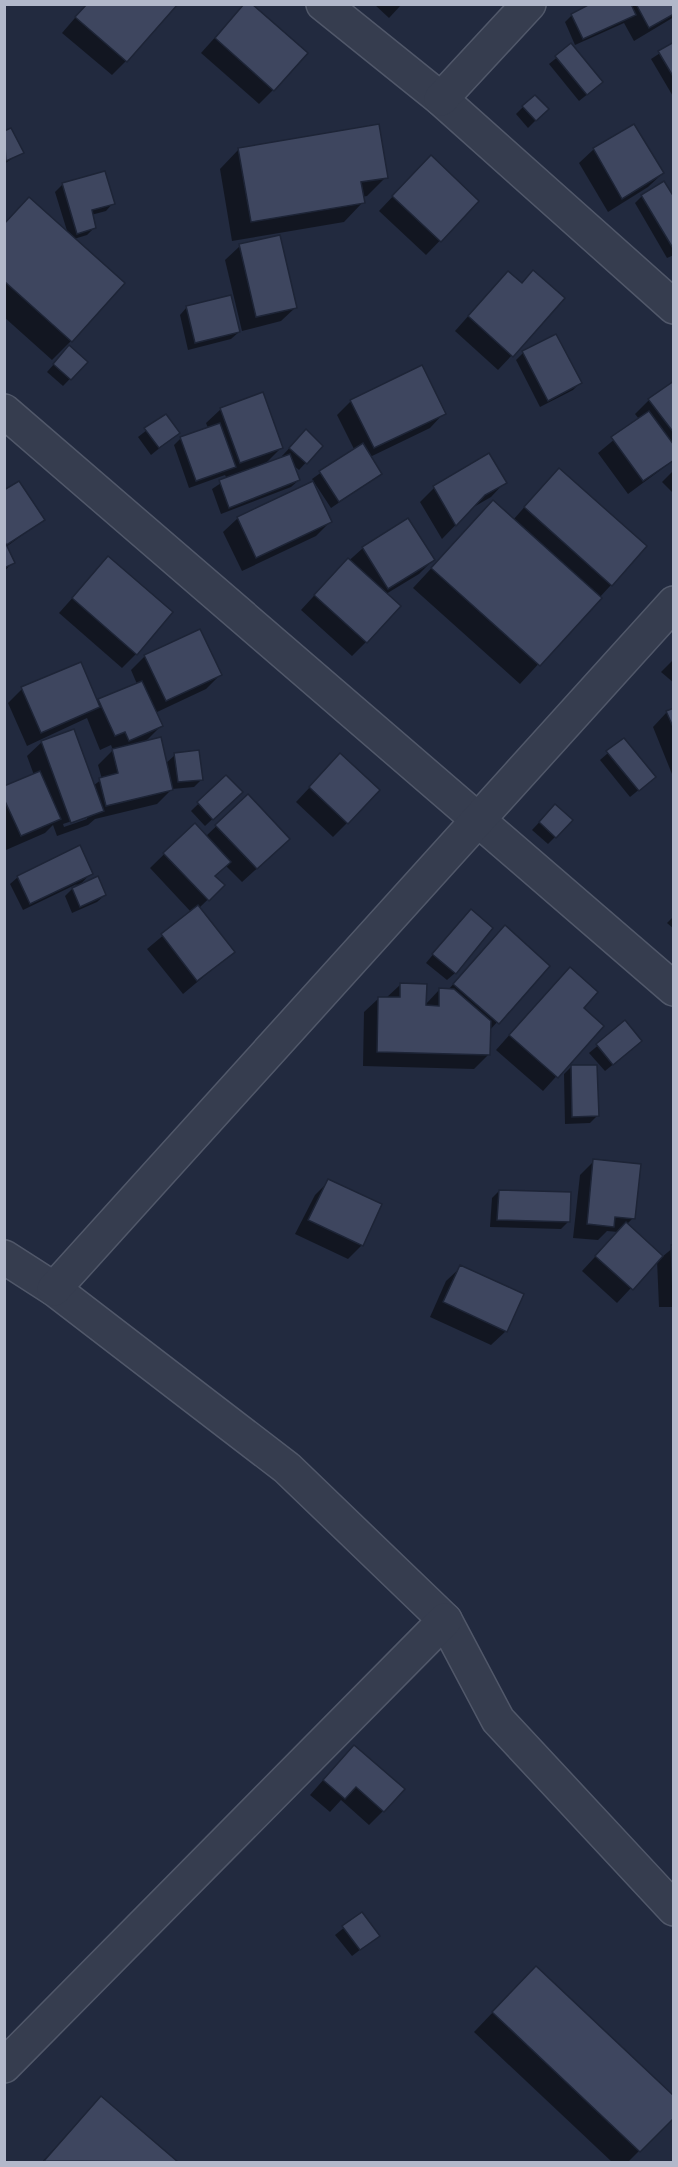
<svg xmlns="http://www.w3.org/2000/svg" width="678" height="2167" font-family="Overpass,sans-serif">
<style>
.shadow{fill:#0007;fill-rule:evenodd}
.building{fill:#3e465f;stroke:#1d2436;stroke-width:1.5}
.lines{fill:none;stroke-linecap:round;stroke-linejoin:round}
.street-casing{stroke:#51586a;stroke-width:36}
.street{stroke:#363d4f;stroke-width:33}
</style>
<rect width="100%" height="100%" fill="#222a3f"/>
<g class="shadow">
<polygon points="87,4 126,61 112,75 62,33"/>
<polygon points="245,4 273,90 259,104 201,53"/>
<polygon points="374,4 402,4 389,18"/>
<polygon points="594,4 674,4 674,17 634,41 624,23 575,45 565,22 572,15"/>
<polygon points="674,44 674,98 651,59"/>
<polygon points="571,46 594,89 579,101 549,64"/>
<polygon points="523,107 547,109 528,128 516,114"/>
<polygon points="634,126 663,173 648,187 608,212 579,163 594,149"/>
<polygon points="4,133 22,152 4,164"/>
<polygon points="239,149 386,177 367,196 362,197 363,202 344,222 232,241 220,169"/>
<polygon points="416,172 477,202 426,255 379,211"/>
<polygon points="63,184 113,203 106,211 91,215 94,228 87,235 74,239 71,341 52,360 4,317 4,224 68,234 55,192"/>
<polygon points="642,196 674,200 674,255 667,258 635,203"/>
<polygon points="240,246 296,307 281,321 242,331 225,260"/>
<polygon points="522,284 512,355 498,370 455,331 494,287"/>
<polygon points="187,307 239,332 231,339 188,350 180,315"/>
<polygon points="523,353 580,383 573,390 540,407 516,360"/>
<polygon points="62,355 86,362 63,386 47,372"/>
<polygon points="674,383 674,460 628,494 598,453 639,419 635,414 649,400"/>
<polygon points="351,401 444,413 430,428 370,457 381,474 331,508 312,479 354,449 337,415"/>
<polygon points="221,409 282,447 264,465 284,457 282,456 298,439 321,446 299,470 293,465 299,480 291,487 221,514 212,489 227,479 225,475 189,488 174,445 181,438 208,428 206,423"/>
<polygon points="165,416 178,433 151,455 138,437"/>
<polygon points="489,455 505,482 491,497 472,508 442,539 420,502 434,488"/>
<polygon points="674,470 674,494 662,482"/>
<polygon points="545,484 611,585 520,684 413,588 493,502 513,520"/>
<polygon points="4,492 43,520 6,547 14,562 4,571"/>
<polygon points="238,518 330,522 316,536 242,571 223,532"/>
<polygon points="408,520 433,560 419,574 386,594 366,642 352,656 301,610 334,574 363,548"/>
<polygon points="108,558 136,654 122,668 59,613"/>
<path d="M145 656 220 675 206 689 155 713 161 726 144 743 165 764 175 755 201 780 194 787 172 789 157 804 95 819 88 825 57 836 53 825 45 833 6 850 4 788 34 775 27 756 44 740 93 786 102 779 98 765 113 750 111 745 100 750 87 718 27 746 8 703 22 689 96 703 137 684 131 670ZM87 816V819L64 827 63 824Z"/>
<polygon points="674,659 674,683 661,672"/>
<polygon points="674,710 674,773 672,774 653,727 667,712"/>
<polygon points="623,740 646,784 630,797 600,760"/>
<polygon points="326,770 347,823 333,837 296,802"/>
<polygon points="226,777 241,792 205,826 191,811"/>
<polygon points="248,796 274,853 242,882 225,865 214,877 223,885 199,908 233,952 183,994 147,949 191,912 150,868 194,825 205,837"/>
<polygon points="548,813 555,837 548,844 532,830"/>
<polygon points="91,873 79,886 105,895 97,902 72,913 65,896 77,884 23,910 10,884 18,877"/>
<polygon points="674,916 674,929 667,923"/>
<polygon points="463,918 455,973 447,980 426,963"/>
<polygon points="491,942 548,966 489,1031 488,1055 474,1069 363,1066 364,1012 379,998 386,998 400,985 425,1005 440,989 448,990"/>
<polygon points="556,983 602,1026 543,1091 496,1050"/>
<polygon points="625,1023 633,1048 605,1071 589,1053"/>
<polygon points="572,1066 597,1116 590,1123 565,1124 564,1074"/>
<polygon points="594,1161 633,1218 626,1225 662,1257 674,1247 674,1307 659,1307 657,1260 617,1303 582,1271 618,1232 607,1231 598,1240 573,1238 580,1175"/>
<polygon points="329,1181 362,1245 348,1259 295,1234 315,1195"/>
<polygon points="499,1191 568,1222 561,1229 490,1227 492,1198"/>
<polygon points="461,1267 506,1331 491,1345 430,1317 446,1281"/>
<polygon points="340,1761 383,1811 369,1825 341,1800 330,1812 310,1795"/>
<polygon points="361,1914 378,1936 352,1956 335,1935"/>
<polygon points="517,1987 674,2116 628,2162 612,2162 474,2032"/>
<polygon points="101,2098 176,2162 42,2162"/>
</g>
<g class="building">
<polygon points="87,4 178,4 127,62 75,17"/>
<polygon points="244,4 252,4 308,53 274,91 215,38"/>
<polygon points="590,4 631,4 636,15 583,39 571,14"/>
<polygon points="636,4 674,4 674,14 649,28"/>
<polygon points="674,42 674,78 658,51"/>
<polygon points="571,43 603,82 587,95 555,56"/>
<polygon points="535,95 549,109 536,121 522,106"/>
<polygon points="379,124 388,178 361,182 365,203 251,222 238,148"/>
<polygon points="634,124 664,173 622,199 593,148"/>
<polygon points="11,128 24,153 6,161 4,131"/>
<polygon points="431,155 479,201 441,242 392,196"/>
<polygon points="105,171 115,204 92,210 96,228 77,234 62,183"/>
<polygon points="664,181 674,197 674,250 641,195"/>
<polygon points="29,197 125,283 72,342 4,281 4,224"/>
<polygon points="280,235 297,308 256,317 239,244"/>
<polygon points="533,270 565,298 513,357 468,316 508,271 522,283"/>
<polygon points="231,295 240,332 195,343 186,306"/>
<polygon points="556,334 582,383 548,401 522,351"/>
<polygon points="69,345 88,362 71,380 53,364"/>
<polygon points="422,365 446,414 374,448 350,400"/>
<polygon points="674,381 674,433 648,399"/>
<polygon points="263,392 283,448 240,463 220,408"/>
<polygon points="649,411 674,445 674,460 643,481 611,437"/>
<polygon points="166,414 180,433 159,448 144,428"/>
<polygon points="220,423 236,467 196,481 180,437"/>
<polygon points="306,429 323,446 307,464 289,448"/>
<polygon points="363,443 382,474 339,502 319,471"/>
<polygon points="489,453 507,483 485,495 456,526 433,486"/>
<polygon points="290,454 300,480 229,508 219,480"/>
<polygon points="559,468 647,546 612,586 524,507"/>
<polygon points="19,481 45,520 5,546 4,490"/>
<polygon points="313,481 332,522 256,558 237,517"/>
<polygon points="493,500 602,598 540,666 431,568"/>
<polygon points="408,518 435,560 388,589 362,547"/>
<polygon points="4,540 15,563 4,568"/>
<polygon points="108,556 173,612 137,655 72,598"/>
<polygon points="348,558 401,606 367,643 314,595"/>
<polygon points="200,629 222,675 166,701 144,655"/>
<polygon points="81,662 100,707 41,733 21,687"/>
<polygon points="142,681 163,726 129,741 125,732 115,736 98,699"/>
<polygon points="674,708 674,729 666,711"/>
<polygon points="74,729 104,811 71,823 41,741"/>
<polygon points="161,737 173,790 106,806 99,778 118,773 112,749"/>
<polygon points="624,738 656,777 639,791 606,751"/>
<polygon points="199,750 203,780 178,782 174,753"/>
<polygon points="340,753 380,790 348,824 309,787"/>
<polygon points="40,771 61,819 21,836 4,799 4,786"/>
<polygon points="226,775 243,792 213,820 197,802"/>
<polygon points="248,794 290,839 257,869 215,825"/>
<polygon points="555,804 573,820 556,838 539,822"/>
<polygon points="195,823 231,862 215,876 225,885 209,901 163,853"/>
<polygon points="80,845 93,874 30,904 17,876"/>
<polygon points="98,876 106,895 80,907 72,888"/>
<polygon points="198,905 235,952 197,981 161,934"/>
<polygon points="471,909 493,928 456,974 432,954"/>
<polygon points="505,925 550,966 499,1024 453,984"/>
<polygon points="570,967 598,992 584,1008 604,1026 558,1078 509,1035"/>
<polygon points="400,983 427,984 426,1005 439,1006 439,988 454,989 491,1021 490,1055 377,1052 378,997 400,997"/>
<polygon points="625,1020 642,1041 613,1065 596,1044"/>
<polygon points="571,1065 597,1065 599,1116 572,1117"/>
<polygon points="593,1159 641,1164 635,1219 615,1217 614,1227 587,1224"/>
<polygon points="328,1179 382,1204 363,1246 308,1220"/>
<polygon points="499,1190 571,1192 570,1222 497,1220"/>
<polygon points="626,1222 663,1256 633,1290 595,1256"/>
<polygon points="671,1245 674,1245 674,1293 673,1293"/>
<polygon points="460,1265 524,1294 507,1332 443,1302"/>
<polygon points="354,1745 405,1789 384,1812 356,1787 345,1799 323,1780"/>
<polygon points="362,1912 380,1936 360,1950 342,1926"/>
<polygon points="536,1966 674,2096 674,2118 640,2152 492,2012"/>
<polygon points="101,2096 178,2162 44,2161"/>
</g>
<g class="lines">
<g class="street-casing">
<g id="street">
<polyline points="323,4 441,99 674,307"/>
<polyline points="441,99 529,4"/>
<polyline points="4,411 674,989"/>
<polyline points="4,1257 54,1289 287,1468 445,1620 498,1720 674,1909"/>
<polyline points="54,1289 674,603"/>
<polyline points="4,2066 445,1620"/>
</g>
</g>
<use href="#street" class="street"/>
</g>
<rect width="678" height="2167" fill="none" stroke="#b2b8ca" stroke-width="12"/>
</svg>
